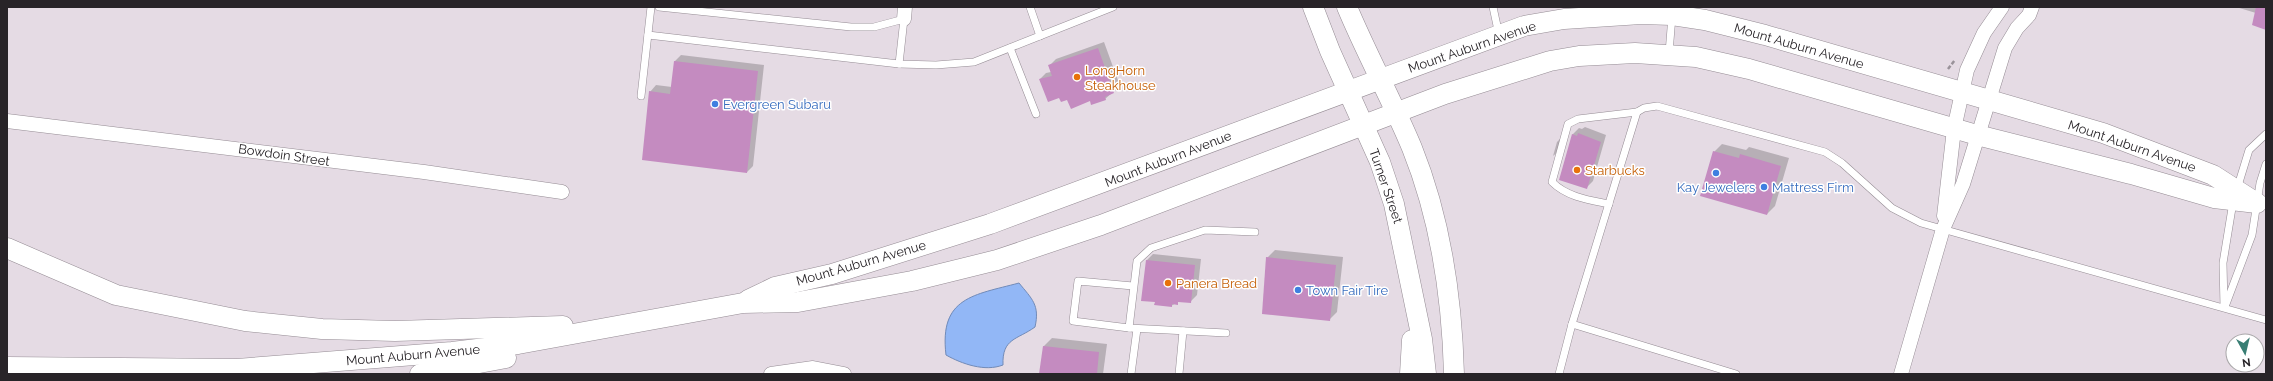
<svg xmlns="http://www.w3.org/2000/svg" width="2273" height="381" font-family="Raleway,sans-serif">
<style>
.water{fill:#92b7f6;stroke:#728bb8}
.shadow{fill:#0003}
.building{fill:#c48bc0}
.lines{fill:none;stroke-linecap:round;stroke-linejoin:round}
.lane-casing{stroke:#958c94;stroke-width:8}
.street-casing{stroke:#958c94;stroke-width:15}
.secondary-casing{stroke:#958c94;stroke-width:21}
.path{stroke:#999299;stroke-width:2.5;stroke-dasharray:4 2;stroke-linecap:butt}
.lane{stroke:#fff;stroke-width:7}
.street{stroke:#fff;stroke-width:14}
.secondary{stroke:#fff;stroke-width:20}
.food-dot{fill:#e8710a;stroke:#fff;stroke-width:1.5}
.shop-dot{fill:#3f7fe0;stroke:#fff;stroke-width:1.5}
.labels{text-anchor:middle;dominant-baseline:central;stroke-width:3;stroke-linejoin:round;paint-order:stroke}
.street-label{font-size:13px;fill:#282428;stroke:#fff}
.food-label{font-size:13px;fill:#c56008;stroke:#fff;text-anchor:start}
.shop-label{font-size:13px;fill:#366cbe;stroke:#fff;text-anchor:start}
</style>
<rect width="100%" height="100%" fill="#e5dbe4"/>
<path class="water" d="M1019 283C1032 299 1040 305 1035 327 1017 340 1002 338 1003 365 985 372 962 364 946 355 939 297 974 295 1019 283Z"/>
<g class="shadow">
<polygon points="2236,7 2266,7 2266,29 2256,13"/>
<polygon points="1104,42 1120,86 1105,99 1060,97 1040,79 1046,73 1051,72 1049,66 1056,59"/>
<polygon points="681,55 764,65 753,166 747,172 650,92 656,85 672,87 675,61"/>
<polygon points="1585,127 1606,135 1593,181 1587,187 1572,135 1579,128 1582,129"/>
<polygon points="1563,136 1560,150 1553,156 1557,142"/>
<polygon points="1722,144 1746,150 1749,147 1789,158 1775,206 1767,214 1714,152"/>
<polygon points="1275,250 1343,257 1337,312 1329,320 1267,258"/>
<polygon points="1153,254 1201,259 1197,295 1190,302 1180,301 1171,306 1156,301 1142,300 1147,260"/>
<polygon points="1052,338 1107,344 1103,374 1040,374 1044,346"/>
</g>
<g class="building">
<polygon points="2256,7 2266,7 2266,30 2252,25"/>
<polygon points="1098,48 1114,93 1105,97 1106,100 1091,105 1090,101 1071,109 1067,100 1061,102 1059,98 1048,102 1039,79 1052,76 1048,65"/>
<polygon points="674,61 758,71 747,173 642,160 649,91 670,94"/>
<polygon points="1578,133 1601,142 1587,189 1559,180 1572,134 1577,136"/>
<polygon points="1713,151 1739,158 1740,154 1781,166 1767,215 1700,196"/>
<polygon points="1266,257 1336,265 1330,321 1262,314"/>
<polygon points="1146,260 1195,265 1191,303 1178,302 1178,305 1172,304 1172,307 1154,305 1155,302 1141,301"/>
<polygon points="1043,346 1099,352 1097,374 1039,374"/>
</g>
<g class="lines">
<g class="lane-casing">
<g id="lane">
<polyline points="659,7 851,27 874,27 904,19 899,64"/>
<polyline points="1030,7 1040,36"/>
<polyline points="1493,7 1499,35"/>
<polyline points="648,35 899,64 936,65 974,62 1113,7"/>
<polyline points="1010,48 1036,114"/>
<polyline points="1669,53 1672,16"/>
<polyline points="641,96 651,7"/>
<polyline points="2237,189 2249,150 2266,134"/>
<path d="M1609 204C1589 200 1567 197 1552 182L1568 124 1578 119 1637 112"/>
<polyline points="1133,286 1078,281 1073,321 1129,328 1226,333"/>
<polyline points="2226,304 2252,235 2260,183 2266,164"/>
<polyline points="2224,307 2223,263 2233,202"/>
<polyline points="1572,324 1736,374"/>
<polyline points="1129,328 1137,261 1151,248 1205,230 1255,232"/>
<polyline points="1131,374 1137,329"/>
<polyline points="1179,374 1183,331"/>
<polyline points="1559,374 1572,324 1637,112 1644,108 1657,106 1825,152 1842,163 1892,208 1921,223 2266,320"/>
</g>
</g>
<g class="street-casing">
<g id="street">
<polyline points="904,19 905,7"/>
<polyline points="7,121 424,172 562,192"/>
<polyline points="1944,216 1954,129 1967,70 1984,33 2002,7"/>
<polyline points="771,374 813,368 844,374"/>
<polyline points="1901,374 1943,229 1963,184 2005,48 2017,28 2029,15 2032,7"/>
</g>
</g>
<g class="secondary-casing">
<g id="secondary">
<polyline points="1313,7 1330,51 1380,162 1394,204 1422,339 1426,374"/>
<path d="M1347 7C1367 55 1392 100 1412 148 1441 220 1452 297 1454 374"/>
<polyline points="7,248 116,295 245,321 322,329 395,331 563,326"/>
<polyline points="748,300 775,287 832,274 990,224 1524,26 1564,19 1641,14 1672,15 1705,20 1765,35 2103,133 2213,175 2255,202"/>
<polyline points="7,367 237,369 452,352 518,344 743,303 798,302 912,281 997,260 1101,225 1445,94 1550,61 1579,56 1635,53 1696,57 1749,69 1977,135 2131,174 2214,198 2257,203"/>
<polyline points="420,374 506,358"/>
<polyline points="1410,374 1412,340"/>
</g>
</g>
<polyline class="path" points="1948,69 1955,60"/>
<use href="#lane" class="lane"/>
<use href="#street" class="street"/>
<use href="#secondary" class="secondary"/>
</g>
<g class="food-dot">
<circle cx="1077" cy="77" r="4"/>
<circle cx="1577" cy="170" r="4"/>
<circle cx="1168" cy="283" r="4"/>
</g>
<g class="shop-dot">
<circle cx="715" cy="104" r="4"/>
<circle cx="1716" cy="173" r="4"/>
<circle cx="1764" cy="187" r="4"/>
<circle cx="1298" cy="290" r="4"/>
</g>
<g class="labels">
<g class="street-label">
<text transform="translate(1799 46) rotate(16)">Mount Auburn Avenue</text>
<text transform="translate(1472 47) rotate(-19)">Mount Auburn Avenue</text>
<text transform="translate(2132 146) rotate(19)">Mount Auburn Avenue</text>
<text transform="translate(284 155) rotate(8)">Bowdoin Street</text>
<text transform="translate(1168 159) rotate(-21)">Mount Auburn Avenue</text>
<text transform="translate(1386 186) rotate(71)">Turner Street</text>
<text transform="translate(861 263) rotate(-16)">Mount Auburn Avenue</text>
<text transform="translate(413 355) rotate(-5)">Mount Auburn Avenue</text>
</g>
<g class="food-label">
<text x="1085" y="70">LongHorn<tspan x="1085" dy="15">Steakhouse</tspan></text>
<text x="1585" y="170">Starbucks</text>
<text x="1176" y="283">Panera Bread</text>
</g>
<g class="shop-label">
<text x="723" y="104">Evergreen Subaru</text>
<text x="1716" y="187" text-anchor="middle">Kay Jewelers</text>
<text x="1772" y="187">Mattress Firm</text>
<text x="1306" y="290">Town Fair Tire</text>
</g>
</g>
<rect width="2273" height="381" fill="none" stroke="#282428" stroke-width="16"/>
<g transform="translate(2245 353) rotate(172)"><circle r="19" fill="#ffffff" stroke="#a9a7a9"/>
<path d="M0-3L7 15L0 10L-7 15Z" fill="#397e74"/>
<text y="-6" font-size="11" font-weight="bold" text-anchor="middle" fill="#282428">N</text>
</g>
</svg>
